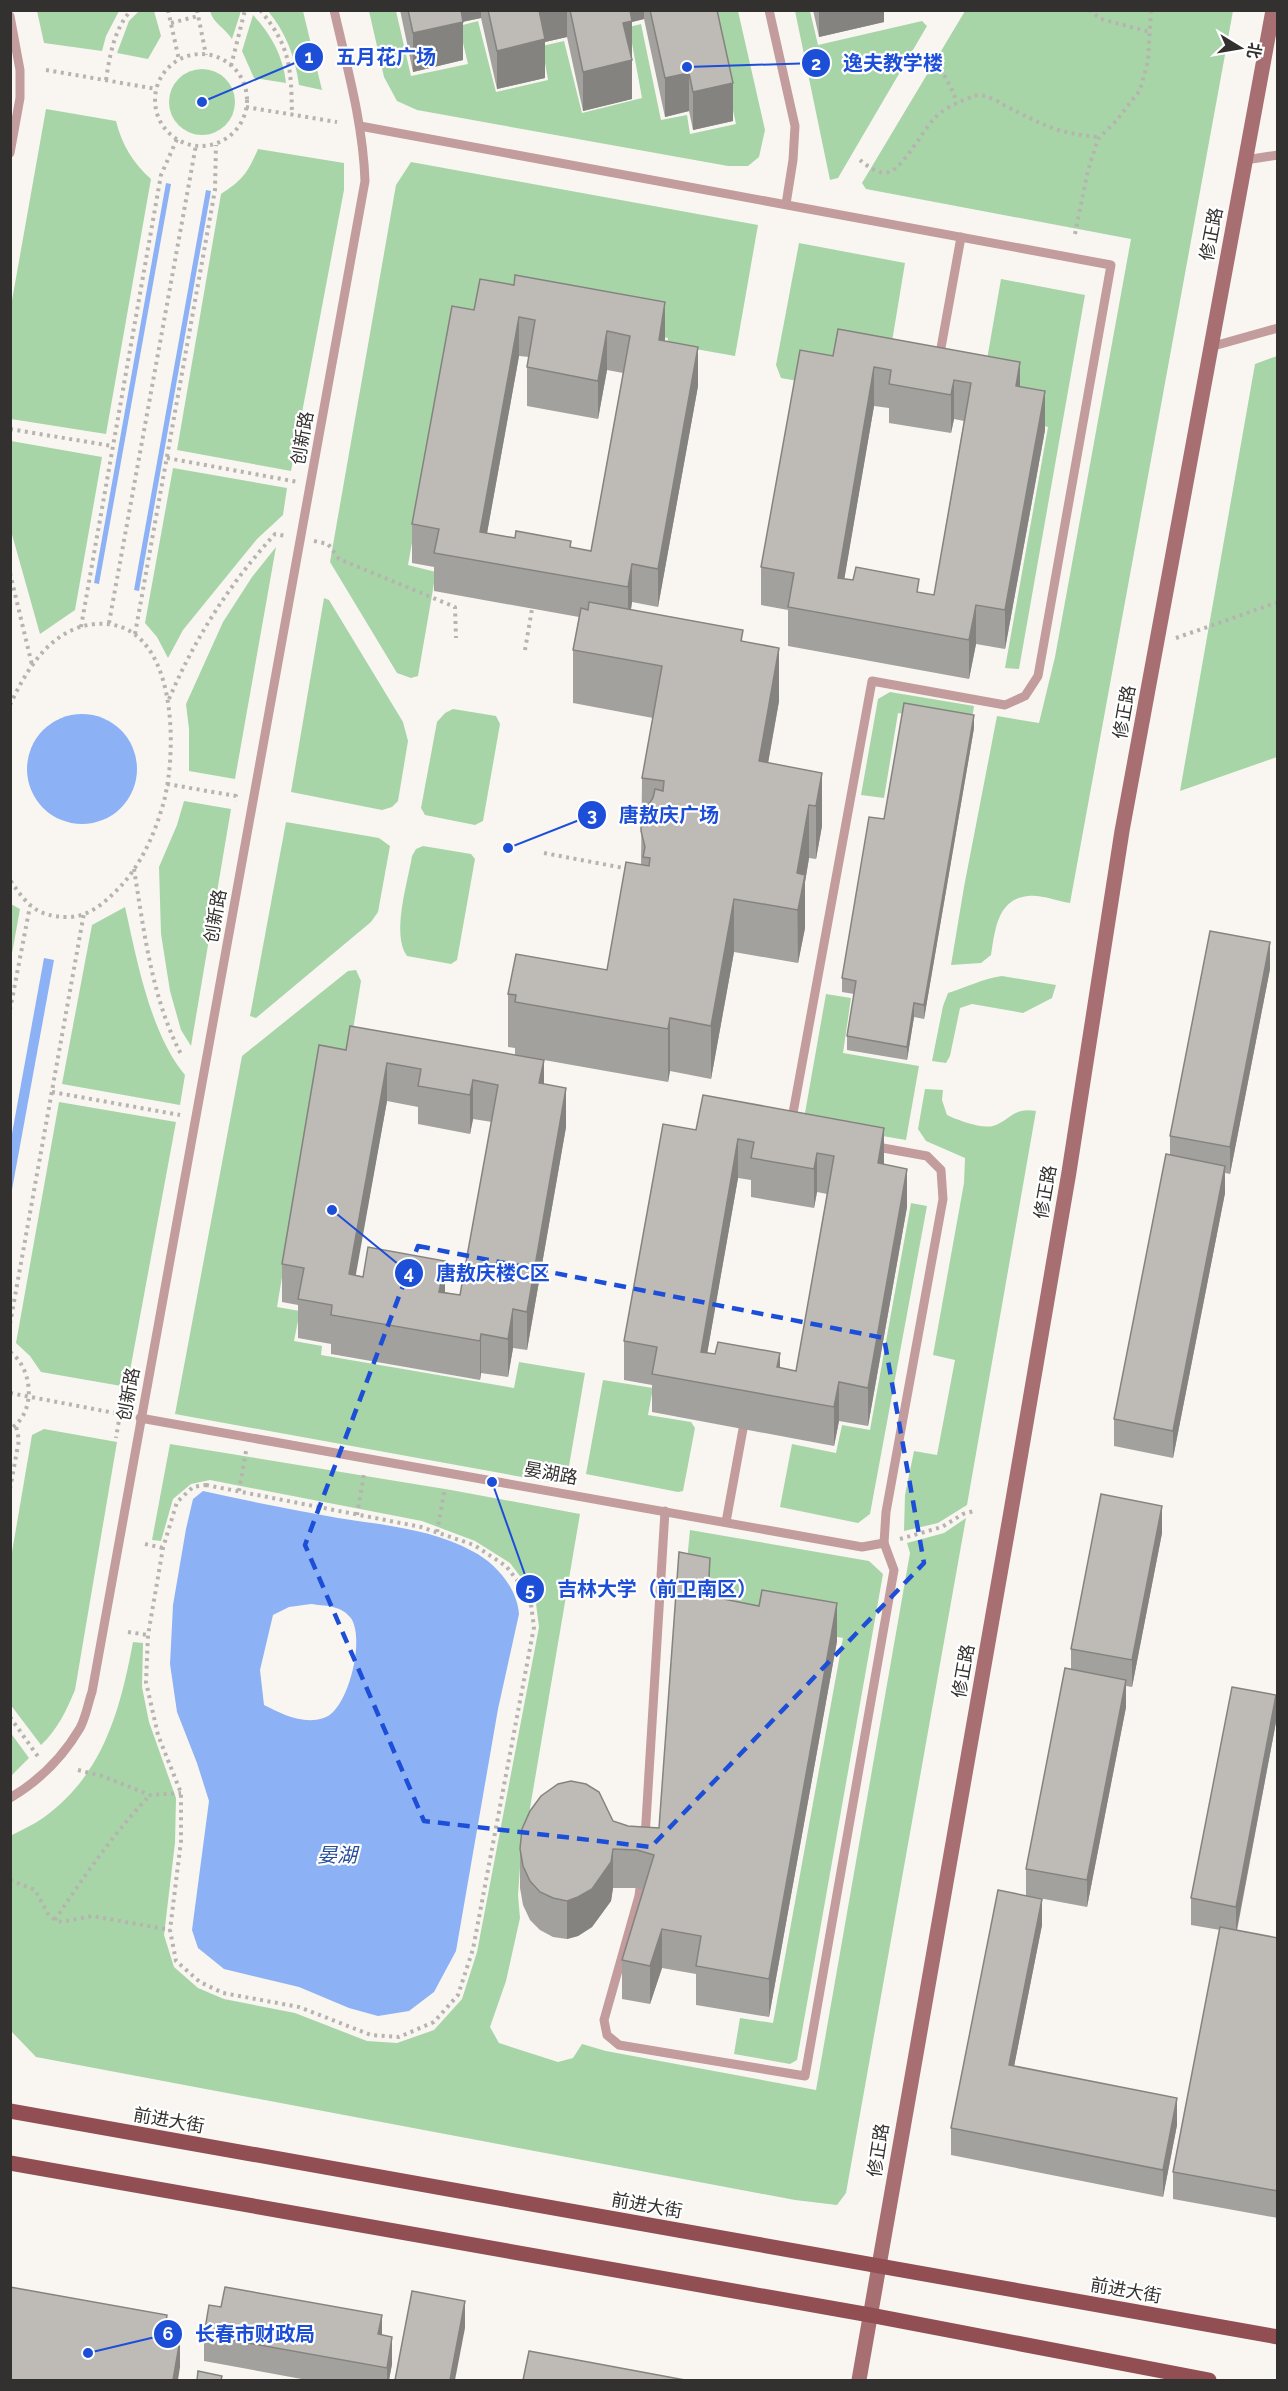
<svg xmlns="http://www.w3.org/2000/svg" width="1288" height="2391" font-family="Raleway,'Noto Sans SC',sans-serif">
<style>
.green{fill:#a7d5a8}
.water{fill:#8cb2f5;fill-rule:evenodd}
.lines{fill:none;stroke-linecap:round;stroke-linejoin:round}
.path{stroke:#b7b4b0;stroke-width:4;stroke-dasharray:3 4.5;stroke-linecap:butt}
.lane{stroke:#c39c9d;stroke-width:9}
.secondary{stroke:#a76f72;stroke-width:15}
.primary{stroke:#924f53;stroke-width:15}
.wall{fill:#a3a19d;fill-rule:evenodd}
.shaded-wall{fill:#85837f}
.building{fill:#bebbb6;stroke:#85837f;stroke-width:1.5;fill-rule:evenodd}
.marked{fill:none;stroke:#1d4ed8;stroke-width:4.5;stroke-dasharray:12 8;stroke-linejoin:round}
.labels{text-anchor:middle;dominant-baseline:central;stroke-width:4.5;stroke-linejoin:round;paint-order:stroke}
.street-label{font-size:18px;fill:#32312f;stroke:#fff}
.water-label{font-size:20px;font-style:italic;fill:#244d9b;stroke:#fff}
.leader{fill:none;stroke:#1d4ed8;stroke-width:2}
.callout-dot{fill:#1d4ed8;stroke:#fff;stroke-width:2}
.mark-label{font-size:18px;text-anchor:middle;font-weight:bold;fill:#fff}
.callout-label{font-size:20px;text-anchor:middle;font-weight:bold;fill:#1d4ed8;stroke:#fff;stroke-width:4.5;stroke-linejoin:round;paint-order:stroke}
</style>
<rect width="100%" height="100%" fill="#f9f6f1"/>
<g class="green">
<polygon points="37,11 37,10 119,11 106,36 102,51 44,43"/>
<polygon points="139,11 154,11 161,36 148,59 117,53 129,21"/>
<path d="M210 11H241L232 39C225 28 213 23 210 11Z"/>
<path d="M268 11H303L322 90 299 85C295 56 286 33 268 11Z"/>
<polygon points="369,11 396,11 411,76 468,64 459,26 478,21 496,92 548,80 542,46 564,41 582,113 642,98 629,27 641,24 661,120 687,115 690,134 736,124 711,11 738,11 765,130 759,157 748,166 728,166 417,110 397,101 384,77"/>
<polygon points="795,11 810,11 818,45 922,21 927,26 838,178 830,180"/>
<path d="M965 11H1233L1070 903C1057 901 1040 894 1028 896 997 899 995 931 991 955L981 963 951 965 964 887 997 716 1039 723 1055 657 1131 239 866 189 862 183Z"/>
<path d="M253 15C271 34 283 56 286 83L254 78 242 51Z"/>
<circle cx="202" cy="102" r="33"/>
<path d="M46 109 116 121C122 145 133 163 151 179L106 434 11 419V306Z"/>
<path d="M258 149 344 163V190L291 471 177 450 221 194C243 180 248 172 258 149Z"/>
<polygon points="411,162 758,225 735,356 667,344 668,338 513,309 448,342 408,565 436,572 418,676 411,678 397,673 330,562 396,185"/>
<polygon points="799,243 905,263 887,372 825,386 781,378 776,365"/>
<polygon points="1001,279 1085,295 1019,669 1005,668 1048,427 1021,421 982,388"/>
<polygon points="1277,356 1277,757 1180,791 1255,364"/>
<polygon points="11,441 102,457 75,610 40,634 11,531"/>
<polygon points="173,468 287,488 283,515 257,539 222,582 183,630 168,658 157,637 145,623"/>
<polygon points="276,547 235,779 189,771 189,729 186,704 223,622 252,577"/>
<polygon points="324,598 329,600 403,722 408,741 398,801 392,807 382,810 291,792"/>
<polygon points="890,692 974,706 971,726 898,713 884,798 861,795 878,699"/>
<polygon points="453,709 496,716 500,724 483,821 475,825 425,815 421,808 437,722 445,713"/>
<polygon points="184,801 231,809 191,1046 181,1030 170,991 161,934 159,867 177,825"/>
<polygon points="286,822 379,838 390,846 378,912 371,922 256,1018 250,1016"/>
<path d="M423 846 471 854 475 859 457 960 451 964 407 956C391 934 408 882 412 856L416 849Z"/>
<polygon points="11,904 20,909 11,959"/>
<path d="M125 907C137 960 150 1033 185 1075L180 1105 62 1084 92 925Z"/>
<polygon points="356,970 361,981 344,1085 315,1081 277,1307 300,1311 294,1341 322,1346 321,1355 514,1388 519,1362 585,1373 568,1472 555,1483 175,1414 242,1056 348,971"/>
<path d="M1002 976 1056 985 1052 998 1023 1013 972 1004 960 1008 950 1056 946 1063 932 1061 943 1006 948 993C967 987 982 979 1002 976Z"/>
<polygon points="826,994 851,998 843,1053 919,1066 906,1140 818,1125 808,1121 805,1113"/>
<path d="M925 1089 943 1090 942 1100 947 1115C957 1120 982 1129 993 1126 1011 1120 1013 1107 1036 1111L967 1505 938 1523 904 1531 905 1495 914 1451 937 1455 955 1360 933 1355 964 1183 965 1158 926 1141 918 1129Z"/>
<polygon points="59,1102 176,1122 127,1387 41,1372 30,1356 16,1343"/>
<polygon points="911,1203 927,1206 870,1514 858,1523 780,1507 792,1444 836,1453 842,1425 870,1430"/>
<polygon points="603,1380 653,1388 648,1415 691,1422 695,1428 683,1491 678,1492 586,1474"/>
<path d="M44 1429 117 1442 75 1690C66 1711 58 1729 41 1745L10 1704 11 1558 32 1435Z"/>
<path d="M170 1444 451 1490 580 1514 520 1867 518 1895 520 1918 506 1981 490 2027 499 2043 558 2062 573 2058 582 2044 606 2051 816 2090 910 1553 907 1543 944 1533 966 1518 846 2193 837 2205 795 2200 36 2057 11 2031 10 1836C21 1830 33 1825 43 1818 103 1775 120 1711 133 1642L143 1643 142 1687 149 1722 176 1798 175 1843 164 1935 174 1967 198 1988 224 1999 295 2013 367 2041 397 2043 434 2030 462 1999 477 1952 539 1627 535 1596 510 1563 475 1541 422 1521 210 1480 191 1484 173 1499 161 1541 152 1540Z"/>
<polygon points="690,1530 869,1561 883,1574 797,2060 790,2064 734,2054 740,2018 773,2023 843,1638 716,1614 716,1586 685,1582"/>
<polygon points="10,1732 29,1758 11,1776 10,1776"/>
</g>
<g class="water">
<polygon points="166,183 171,184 99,584 94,583"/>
<polygon points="206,190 211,191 139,591 134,590"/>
<circle cx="82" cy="769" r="55"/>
<polygon points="44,958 54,960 11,1195 11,1139"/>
<path d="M203 1491C248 1501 293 1510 338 1518 383 1525 432 1529 472 1551 496 1563 517 1588 519 1614L498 1709 456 1951 434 1992 409 2011 378 2016 349 2008 299 1987 224 1969 198 1948 192 1930 209 1801 197 1763 177 1712 170 1664 173 1605 186 1529 193 1499ZM311 1604C325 1606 340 1605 350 1617 366 1636 349 1707 326 1717 305 1726 282 1714 264 1705L260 1670 273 1615 289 1607Z"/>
</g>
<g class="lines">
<g class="path">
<polyline points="168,10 179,60"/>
<polyline points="197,10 206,55"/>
<path d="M260 10C291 47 291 68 292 115"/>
<polyline points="1089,10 1101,19 1150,32"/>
<polyline points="171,23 198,16"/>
<path d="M925 52C941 67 950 83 957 103"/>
<circle cx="201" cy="100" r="46"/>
<polyline points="231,66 245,10"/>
<polyline points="46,70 157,89"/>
<path d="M106 80C110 54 114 30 131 10"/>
<polyline points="246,107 337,122"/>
<path d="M860 160C867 166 879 175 889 172 904 167 922 131 934 119 943 108 961 101 974 96 983 93 996 100 1004 105 1041 124 1057 134 1100 137"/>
<polyline points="1075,234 1088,170 1098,139 1116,121 1140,90 1148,61 1151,10"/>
<polyline points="10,429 112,446"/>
<polyline points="167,458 298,482"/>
<polyline points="314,541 328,544 339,559 455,607 456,638"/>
<polyline points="10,573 32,665"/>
<polyline points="109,623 196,145"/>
<polyline points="81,627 161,175 177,139"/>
<polyline points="135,634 215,190 216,145"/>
<polyline points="1176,638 1278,602"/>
<polyline points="525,650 532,609"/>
<path d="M169 699C195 638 230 583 275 534L286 536"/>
<path d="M10 705C27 668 52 628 95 624 177 617 178 747 164 801 155 834 140 868 115 892 102 905 87 917 68 917 37 917 27 905 10 880"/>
<polyline points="167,784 236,796 235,801"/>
<polyline points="544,853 629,869"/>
<path d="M134 869C144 931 152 1000 182 1056"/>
<polyline points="10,1010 30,906"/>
<polyline points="52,1092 180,1115"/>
<polyline points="10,1324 84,913"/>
<path d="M10 1352C33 1368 37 1413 10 1429"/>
<polyline points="10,1393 120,1414 116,1438"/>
<polyline points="120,1414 125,1391"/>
<polygon points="206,1485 421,1527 474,1545 506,1566 530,1597 534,1627 473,1949 458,1995 434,2022 399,2037 371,2035 299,2007 223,1993 200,1982 176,1961 170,1930 181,1841 181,1793 158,1735 146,1682 148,1635 163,1548 177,1502 193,1487"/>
<polyline points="10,1489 19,1440 16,1426"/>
<polyline points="239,1491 246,1451"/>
<polyline points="357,1515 364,1474"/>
<polyline points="437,1532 445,1488"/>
<polyline points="900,1539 942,1527 963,1514 974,1511"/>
<polyline points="145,1544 163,1548"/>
<polyline points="128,1632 148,1635"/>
<polyline points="10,1717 39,1758"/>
<polyline points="78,1770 102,1776 150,1795 181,1793"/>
<polyline points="10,1880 35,1890 48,1914 55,1920 62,1922 92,1916 170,1930"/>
<path d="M55 1920C84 1876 114 1833 150 1795"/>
</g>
<g class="lane">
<polyline points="769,10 795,126 793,160 786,204"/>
<polyline points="10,16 20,70 20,98 10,153"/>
<polyline points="360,126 1111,265 1038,676 1025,696 1005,705 872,681 791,1124"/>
<polyline points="1245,160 1278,155"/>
<polyline points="1210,347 1278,328"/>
<polyline points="939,359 961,237"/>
<polyline points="140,1418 862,1547 884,1543"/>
<polyline points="726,1522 743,1429"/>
<path d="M10 1798C39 1781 63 1757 80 1728 86 1717 88 1703 92 1692L365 181C363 123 347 67 334 10"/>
<polyline points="645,1838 665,1511"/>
<polyline points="641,1879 639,1896 604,2020 607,2035 619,2045 805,2076 894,1570 884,1543 886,1512 943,1199 941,1170 927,1156 872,1146"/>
</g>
<polyline class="secondary" points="859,2380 1010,1517 1069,1172 1122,831 1273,10"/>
<g class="primary">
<polyline points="10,2111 1278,2337"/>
<polyline points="10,2163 870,2315 1209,2380"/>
</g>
</g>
<g class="wall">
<polygon points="400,10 717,10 733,121 693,130 689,111 665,117 644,19 632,22 632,99 583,111 567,37 545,42 545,78 497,89 481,18 463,22 463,60 413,72"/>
<polygon points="813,10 884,10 884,22 819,37"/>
<path d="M452 306 665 341 698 386 658 607 632 602 631 610 743 641 779 701 768 763 822 773V826L816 859 809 858 805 882V928L798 963 734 952 711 1079 670 1071 668 1082 544 1060V1084L566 1127 527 1350 513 1348 508 1377 481 1373 480 1380 331 1354V1344L298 1338V1305L282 1302V1264L346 1050 515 1055V1048L508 1047V994L607 970 641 865 642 778 653 718 573 703V650L579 617 434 591V567L412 563V524ZM519 356 529 357 527 367V406L598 419 607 370 623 373 591 551 487 533ZM387 1101 418 1107V1124L470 1134 473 1119 492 1122 460 1295 355 1275Z"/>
<path d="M833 356 1020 387 1045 430 1005 649 976 644 969 679 788 646V610L761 605V567ZM874 406 889 408V423L951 433 954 419 964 421 934 595 844 579Z"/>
<polygon points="974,728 924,1019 914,1017 907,1060 847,1050 847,1036 854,994 842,992 842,978 884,819"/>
<polygon points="1270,969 1230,1174 1225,1173 1225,1193 1173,1458 1114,1446 1114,1419 1170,1155 1170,1136"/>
<path d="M663 1124 884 1165 907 1207 868 1426 839 1421 834 1446 652 1412V1385L624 1380V1341ZM738 1178 751 1180V1197L814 1208 817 1192 827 1194 796 1371 707 1353Z"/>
<polygon points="1162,1533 1132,1687 1126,1686 1126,1707 1087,1907 1028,1896 1042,1925 1014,2066 1177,2125 1163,2197 951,2155 951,2128 1026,1895 1026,1869 1071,1669 1071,1649"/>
<polygon points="710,1597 837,1641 769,2017 696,2005 696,1974 662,1968 650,2004 622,1999 622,1960 643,1890 637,1888 613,1888 611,1901 592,1927 578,1936 567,1939 553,1937 540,1930 530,1920 523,1905 520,1888 520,1849 613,1821 628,1826 659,1828"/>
<polygon points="1276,1722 1237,1931 1278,1938 1278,2218 1173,2199 1173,2172 1220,1930 1191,1925 1191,1898"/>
<polygon points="204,2335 382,2335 392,2364 389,2380 307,2380 204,2361"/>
</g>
<g class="shaded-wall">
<polygon points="456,10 481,10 481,18 456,23"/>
<polygon points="538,10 567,10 567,37 545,42 545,78 497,89 497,51"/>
<polygon points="624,10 644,10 644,19 632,22 632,99 583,111 583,72 623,23"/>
<polygon points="819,10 884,10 884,22 819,37"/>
<polygon points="463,22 463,60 413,72 413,33"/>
<polygon points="689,73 689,111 665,117 665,78"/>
<polygon points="733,83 733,121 693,130 693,92"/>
<polygon points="665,302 665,340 659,378 659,340"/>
<polygon points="519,317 519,356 482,561 480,532"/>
<polygon points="607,331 607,370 598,419 598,381"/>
<polygon points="698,347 698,386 658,607 658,569"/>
<polygon points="1020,362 1020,400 1016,386"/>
<polygon points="874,367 874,406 838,616 838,578"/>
<polygon points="954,380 954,419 951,433 951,395"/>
<polygon points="1045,391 1045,430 1005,649 1005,610"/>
<polygon points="632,564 632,602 628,626 628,587"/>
<polygon points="976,605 976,644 969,679 969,640"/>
<polygon points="779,648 779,701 759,814 759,761"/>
<polygon points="974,715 974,728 924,1019 924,1005"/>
<polygon points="822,773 822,826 816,859 816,806"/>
<polygon points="809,805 809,858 805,882 805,928 798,963 797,873"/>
<polygon points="734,899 734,952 711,1079 711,1026"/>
<polygon points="1270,942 1270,969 1230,1174 1230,1147"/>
<polygon points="914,1003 914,1017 907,1060 907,1047"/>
<polygon points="670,1018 670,1071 668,1082 668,1029"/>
<polygon points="544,1060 544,1098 539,1083"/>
<polygon points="387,1063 387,1101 349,1313 349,1274"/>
<polygon points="473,1080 473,1119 470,1134 470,1095"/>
<polygon points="566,1088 566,1127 527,1350 527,1312"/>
<polygon points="884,1128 884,1167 878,1163"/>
<polygon points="738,1139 738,1178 702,1383 701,1352"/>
<polygon points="817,1153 817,1192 814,1208 814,1169"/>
<polygon points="1225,1166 1225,1193 1173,1458 1173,1431"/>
<polygon points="907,1169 907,1207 868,1426 868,1388"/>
<polygon points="445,1261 445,1300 439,1292"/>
<polygon points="513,1309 513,1348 508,1377 508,1339"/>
<polygon points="481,1334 481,1373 480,1380 480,1341"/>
<polygon points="780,1353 780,1391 777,1367"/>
<polygon points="839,1382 839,1421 834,1446 834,1407"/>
<polygon points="1162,1506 1162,1533 1132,1687 1132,1660"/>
<polygon points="710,1558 710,1596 708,1596"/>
<polygon points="837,1603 837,1641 769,2017 769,1979"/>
<polygon points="1126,1680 1126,1707 1087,1907 1087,1880"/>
<polygon points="1276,1695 1276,1722 1236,1933 1236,1907"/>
<polygon points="613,1849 613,1888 611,1901 592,1927 578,1936 567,1939 567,1901"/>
<polygon points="1042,1899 1042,1925 1009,2092 1009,2065"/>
<polygon points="662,1929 662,1968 650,2004 650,1966"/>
<polygon points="1177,2098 1177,2125 1163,2197 1163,2170"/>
<polygon points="465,2301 465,2328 455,2380 450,2380"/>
<polygon points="167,2315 167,2342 163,2337"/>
<polygon points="382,2315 382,2342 378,2334"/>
<polygon points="392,2337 392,2364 389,2380 387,2380 387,2368"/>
<polygon points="180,2340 180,2367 178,2380 173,2380"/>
</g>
<g class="building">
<polygon points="408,10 461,10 463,22 413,33"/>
<polygon points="488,10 539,10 545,39 497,51"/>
<polygon points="570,10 630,10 632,21 623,23 632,60 583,72"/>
<polygon points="650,10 717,10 733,83 693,92 689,73 665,78"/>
<path d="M515 275 665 302 659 340 698 347 658 569 632 564 628 587 434 553 439 529 412 524 452 306 474 310 480 279 514 285ZM519 317 535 320 527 367 598 381 607 331 630 336 591 551 570 547 571 541 516 531 515 538 480 532Z"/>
<path d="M838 329 1020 362 1016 386 1045 391 1005 610 976 605 969 640 788 607 794 573 761 567 800 350 833 356ZM874 367 891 370 889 384 951 395 954 380 971 383 934 595 917 592 919 579 856 567 853 580 838 578Z"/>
<polygon points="589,602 743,630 741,641 779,648 759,761 822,773 816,806 809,805 797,873 805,875 798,910 734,899 711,1026 670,1018 668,1029 515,1002 516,995 508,994 516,954 607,970 626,862 649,866 650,858 643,857 645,847 641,831 641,821 644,811 653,798 655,789 663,791 664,781 642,778 662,666 573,650 581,608 588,610"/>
<polygon points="904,703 974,715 924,1005 914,1003 907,1047 847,1036 856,981 842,978 869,817 884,819"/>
<polygon points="1210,931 1270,942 1230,1147 1170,1136"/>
<path d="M350 1026 544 1060 539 1083 566 1088 527 1312 513 1309 508 1339 481 1334 480 1341 331 1315 332 1305 298 1299 304 1268 282 1264 319 1045 346 1050ZM387 1063 421 1069 418 1086 470 1095 473 1080 498 1085 460 1295 439 1292 445 1261 368 1247 363 1277 349 1274Z"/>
<path d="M703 1095 884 1128 878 1163 907 1169 868 1388 839 1382 834 1407 652 1374 657 1347 624 1341 663 1124 696 1130ZM738 1139 754 1142 751 1158 814 1169 817 1153 834 1156 796 1371 777 1367 780 1353 718 1342 715 1354 701 1352Z"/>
<polygon points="1166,1154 1225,1166 1173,1431 1114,1419"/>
<polygon points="1101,1494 1162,1506 1132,1660 1071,1649"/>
<polygon points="679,1552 710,1558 708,1596 759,1606 762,1590 837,1603 769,1979 696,1966 701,1936 662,1929 650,1966 622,1960 654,1855 637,1850 613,1849 611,1862 592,1889 578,1897 567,1901 553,1898 540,1892 530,1881 523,1866 520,1849 522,1829 530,1811 541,1796 558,1784 571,1781 586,1784 599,1792 613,1821 628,1826 659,1828"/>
<polygon points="1065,1668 1126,1680 1087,1880 1026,1869"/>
<polygon points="1232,1687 1276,1695 1236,1907 1191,1898"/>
<polygon points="998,1890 1042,1899 1009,2065 1177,2098 1163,2170 951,2128"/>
<polygon points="1220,1927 1278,1938 1278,2191 1173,2172"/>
<polygon points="10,2287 167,2315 163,2337 180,2340 173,2380 10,2380"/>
<polygon points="225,2287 382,2315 378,2334 392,2337 387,2368 204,2335 209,2305 221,2307"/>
<polygon points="412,2291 465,2301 450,2380 395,2380"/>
<polygon points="529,2351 685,2380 523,2380"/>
<polygon points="198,2371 222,2376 221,2380 197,2380"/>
</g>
<path class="marked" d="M418 1246 884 1338 924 1563 651 1847 424 1821 305 1545Z"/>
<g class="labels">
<g class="street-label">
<text transform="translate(1211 234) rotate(-79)">修正路</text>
<text transform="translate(302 438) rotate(-80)">创新路</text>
<text transform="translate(1124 712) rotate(-80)">修正路</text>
<text transform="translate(215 916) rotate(-80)">创新路</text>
<text transform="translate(1045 1192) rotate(-80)">修正路</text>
<text transform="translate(128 1394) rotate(-79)">创新路</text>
<text transform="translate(551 1473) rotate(10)">晏湖路</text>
<text transform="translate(963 1671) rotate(-80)">修正路</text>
<text transform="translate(169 2120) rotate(10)">前进大街</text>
<text transform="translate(878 2150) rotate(-81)">修正路</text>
<text transform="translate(647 2205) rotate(10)">前进大街</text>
<text transform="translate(1126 2290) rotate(10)">前进大街</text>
</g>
<g class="water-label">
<text x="337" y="1855">晏湖</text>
</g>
</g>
<path class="leader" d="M202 102L309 57M687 67L816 63M508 848L592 815M332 1210L409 1273M492 1482L530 1589M88 2353L168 2334"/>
<g class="callout-dot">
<circle cx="202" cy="102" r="6"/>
<circle cx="687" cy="67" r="6"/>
<circle cx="508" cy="848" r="6"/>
<circle cx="332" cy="1210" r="6"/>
<circle cx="492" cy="1482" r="6"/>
<circle cx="88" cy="2353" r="6"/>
<circle cx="309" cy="57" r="15"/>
<circle cx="816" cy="63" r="15"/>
<circle cx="592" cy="815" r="15"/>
<circle cx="409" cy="1273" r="15"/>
<circle cx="530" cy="1589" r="15"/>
<circle cx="168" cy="2334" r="15"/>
</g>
<g class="mark-label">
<text x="309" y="63">1</text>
<text x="816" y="70">2</text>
<text x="592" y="821">3</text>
<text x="409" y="1279">4</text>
<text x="530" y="1596">5</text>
<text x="168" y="2340">6</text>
</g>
<g class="callout-label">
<text x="386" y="64">五月花广场</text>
<text x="893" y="70">逸夫教学楼</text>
<text x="669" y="822">唐敖庆广场</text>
<text x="493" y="1280">唐敖庆楼C区</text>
<text x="657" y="1596">吉林大学（前卫南区）</text>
<text x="255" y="2341">长春市财政局</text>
</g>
<rect width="1288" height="2391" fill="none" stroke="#32312f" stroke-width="24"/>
<g transform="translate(1240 48) rotate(101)" stroke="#ffffff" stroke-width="4.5" paint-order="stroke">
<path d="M0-4.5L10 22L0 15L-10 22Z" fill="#32312f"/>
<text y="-9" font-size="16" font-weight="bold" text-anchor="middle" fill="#32312f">北</text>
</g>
</svg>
